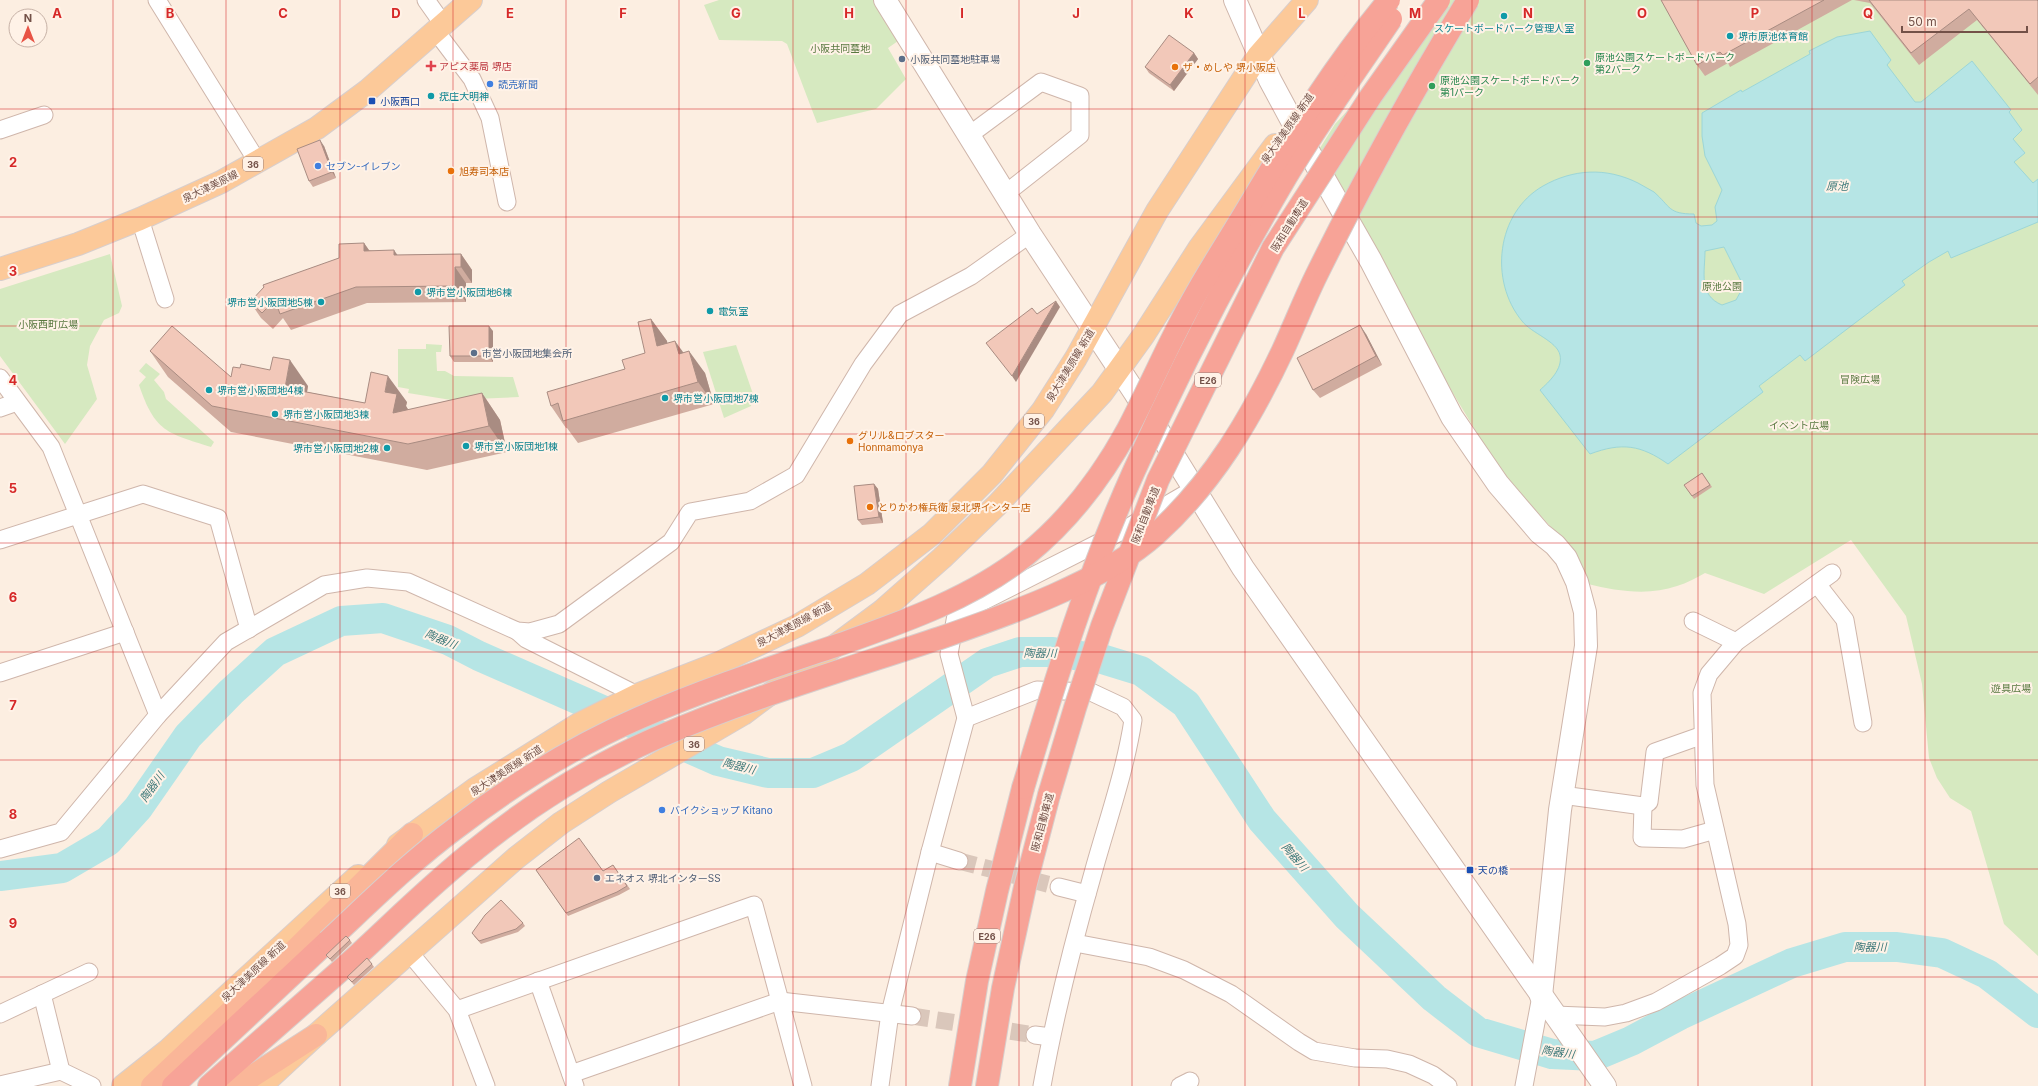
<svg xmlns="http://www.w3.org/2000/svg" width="2038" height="1086" font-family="Inter,'Noto Sans JP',sans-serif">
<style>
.green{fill:#d6e9c0}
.water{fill:#b6e5e5;stroke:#9cd6d7;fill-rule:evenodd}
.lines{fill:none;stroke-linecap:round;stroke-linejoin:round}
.river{stroke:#b6e5e5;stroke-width:30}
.minor-tunnel{stroke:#dac7bb;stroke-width:17;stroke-dasharray:17 8;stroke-linecap:butt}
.minor-casing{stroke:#cfb6ab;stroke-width:19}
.tertiary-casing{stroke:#cfb6ab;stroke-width:24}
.primary-casing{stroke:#d8cecc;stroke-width:24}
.trunk-casing{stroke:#d8cecc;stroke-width:24}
.motorway-casing{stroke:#d8cecc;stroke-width:24}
.minor{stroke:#fff;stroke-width:17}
.tertiary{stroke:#fff;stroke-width:22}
.primary{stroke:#fcc999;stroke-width:22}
.trunk{stroke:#fab698;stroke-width:22}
.motorway{stroke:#f7a397;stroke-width:22}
.motorway-bridge-casing{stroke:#d8cecc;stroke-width:24;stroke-linecap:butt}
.motorway-bridge{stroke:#f7a397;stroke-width:22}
.wall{fill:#d0ac9f}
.shaded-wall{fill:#a98c82}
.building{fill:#f2c8b9;stroke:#a98c82}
.grid{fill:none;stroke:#d62828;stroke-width:1;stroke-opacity:0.55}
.culture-dot{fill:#0f9aa8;stroke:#fff2e7;stroke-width:1.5}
.service-dot{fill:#5c6f8a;stroke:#fff2e7;stroke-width:1.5}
.leisure-dot{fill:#2e9e5b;stroke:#fff2e7;stroke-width:1.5}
.health-dot{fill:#e0444e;stroke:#fff2e7;stroke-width:1.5}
.food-dot{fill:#e8710a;stroke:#fff2e7;stroke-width:1.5}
.shop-dot{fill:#3f7fe0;stroke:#fff2e7;stroke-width:1.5}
.transit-dot{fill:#1a4fb4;stroke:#fff2e7;stroke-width:1.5}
.labels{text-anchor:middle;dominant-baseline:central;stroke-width:4;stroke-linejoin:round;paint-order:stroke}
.shield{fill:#fff2e7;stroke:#9d8178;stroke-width:1}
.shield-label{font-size:9px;font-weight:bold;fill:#735148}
.culture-label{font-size:10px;fill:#0d838f;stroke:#fff2e7;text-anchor:start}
.park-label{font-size:10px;fill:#597940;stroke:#fff2e7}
.leisure-label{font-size:10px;fill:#27864d;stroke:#fff2e7;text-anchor:start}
.service-label{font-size:10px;fill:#4e5e75;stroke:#fff2e7;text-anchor:start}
.health-label{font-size:10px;fill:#be3a42;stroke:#fff2e7;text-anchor:start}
.food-label{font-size:10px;fill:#c56008;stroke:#fff2e7;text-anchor:start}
.shop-label{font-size:10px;fill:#366cbe;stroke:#fff2e7;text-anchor:start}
.transit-label{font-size:10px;fill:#164399;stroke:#fff2e7;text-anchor:start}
.street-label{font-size:10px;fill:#735148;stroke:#fff2e7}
.water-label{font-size:11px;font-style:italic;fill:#3c7879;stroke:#fff2e7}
.grid-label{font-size:13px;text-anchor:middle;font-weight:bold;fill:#d62828;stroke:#fff2e7;stroke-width:4;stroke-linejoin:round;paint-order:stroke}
</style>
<rect width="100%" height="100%" fill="#fceee1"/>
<g class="green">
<polygon points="719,0 873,0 898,41 888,48 906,79 876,109 817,123 787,44 782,41 719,40 704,5"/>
<path d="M1450 0H2038V956L2004 924 1971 811 1950 798 1937 778 1929 758 1922 684 1906 616 1851 540 1764 594 1705 573C1696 578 1687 583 1677 586 1649 596 1616 591 1588 584L1561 538 1510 482 1483 443 1442 375 1357 213 1320 148 1335 124Z"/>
<polygon points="110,254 122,306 119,313 104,320 90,346 87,365 97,399 65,444 0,356 0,289"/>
<polygon points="426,344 442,345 441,352 436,352 437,371 445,371 454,376 513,377 519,397 451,400 408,393 409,389 398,387 398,349 426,349"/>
<polygon points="736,345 753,394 751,406 724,418 703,352"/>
<path d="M146 363 160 374 154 380 164 392 166 399 214 442 211 447C167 433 155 432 139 385L146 377 139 371Z"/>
</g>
<path class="water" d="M1870 31 1891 60 1887 65 1915 102H1921L1972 61 2011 110 2009 112 2022 130 2013 139 2025 153 2014 162 2033 183 2038 179V222L1951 258 1948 251 1929 262 1902 281 1905 285 1805 361 1800 355 1759 386 1763 392 1668 464C1641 445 1622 442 1590 454L1540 390C1549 382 1563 369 1560 355 1557 341 1531 333 1522 321 1489 281 1496 213 1543 186 1573 169 1606 167 1638 183 1643 186 1649 189 1654 192 1671 207 1668 214 1694 214L1696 223 1701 226 1712 225 1717 221 1715 207 1722 190 1705 156 1702 136V113L1741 90 1742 92 1810 54 1809 51 1837 37ZM1724 247 1741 281 1742 289 1736 300 1722 305C1698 295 1705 272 1705 251Z"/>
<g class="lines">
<polyline class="river" points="0,876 62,868 108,841 138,808 188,736 231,692 275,652 341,621 383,618 448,640 479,656 718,761 768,773 813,773 851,757 987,663 1020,652 1053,652 1102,659 1141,671 1186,704 1262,820 1347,916 1434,998 1478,1032 1552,1054 1595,1056 1631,1041 1680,1015 1792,963 1845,947 1897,947 1942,953 1987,974 2038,1013"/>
<g class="minor-tunnel">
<polyline points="959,861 1059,887"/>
<polyline points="912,1016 1035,1035"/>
</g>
<g class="minor-casing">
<g id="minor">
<polyline points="157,0 257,161"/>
<polyline points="426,0 443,24"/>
<polyline points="435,30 472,79 490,118 507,202"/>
<polyline points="0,130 44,115"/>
<polyline points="968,136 1041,82 1080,96 1080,135 1005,194"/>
<polyline points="140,219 165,299"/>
<polyline points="0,378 51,447 158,715"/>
<polyline points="0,408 17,402"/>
<polyline points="0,540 143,494 218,518 249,629"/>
<polyline points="1817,584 1845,620 1863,723"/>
<polyline points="1693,621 1736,642"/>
<polyline points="517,631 526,639 637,695"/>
<polyline points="0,673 125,632"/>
<path d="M966 718 1037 690 1091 692 1123 707 1133 720C1125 772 1107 822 1093 873 1073 943 1055 1014 1042 1086"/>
<polyline points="1562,795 1643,806 1649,802 1655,752 1703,735"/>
<polyline points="1643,806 1642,838 1683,839 1715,830"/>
<polyline points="0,849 61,832 158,715 226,642 324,585 367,578 408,582 517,631 530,632 559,624 671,542 690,512 750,501 796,475 863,364 900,314 971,276 1030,234"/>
<polyline points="930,852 959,861"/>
<polyline points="1059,887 1087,894"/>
<polyline points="1075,943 1149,957 1184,970 1231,994 1299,1042 1314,1051 1355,1058 1387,1059 1409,1064 1433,1075 1448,1086"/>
<polyline points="409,952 457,1010 486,1086"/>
<polyline points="538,981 575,1086"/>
<polyline points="42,994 61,1071 92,1086"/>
<polyline points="457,1010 754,905 803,1086"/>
<polyline points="0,1014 89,972"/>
<polyline points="1555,1015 1605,1017 1626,1013 1656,1002 1720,966 1735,956 1739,945 1737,924 1705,785 1702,693 1709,674 1736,642 1832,573"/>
<polyline points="1035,1035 1051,1037"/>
<polyline points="571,1074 780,1001 912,1016"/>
<polyline points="0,1085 61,1071"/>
<polyline points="880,1086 890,1013 930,852 966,718 949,654 956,615 1122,531 1194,489"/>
<polyline points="1180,1086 1190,1081"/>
<polyline points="1524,1086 1541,996"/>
</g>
</g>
<g class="tertiary-casing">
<g id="tertiary">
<polyline points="885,0 1030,234 1135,393 1243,568 1605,1086"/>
<polyline points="1235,0 1270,80 1306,147 1371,261 1452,417 1498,484 1540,533 1555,545 1566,558 1577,582 1585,612 1586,646 1560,810 1541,996"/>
</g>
</g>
<g class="primary-casing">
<g id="primary">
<polyline points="0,269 78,244 140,219 221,182 317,128 367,91 471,0"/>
<polyline points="398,845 475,789 579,724 637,695 719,663 797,626 867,584 932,534 992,474 1043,410 1076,358 1157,211 1258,56 1307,0"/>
<polyline points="123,1086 167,1051 358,876"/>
<polyline points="261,1086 316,1035 516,858 561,823 609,792 743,714 882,611 942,558 997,505 1102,393 1143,336 1200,247 1275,145"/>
</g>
</g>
<g class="trunk-casing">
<g id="trunk">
<polyline points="152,1086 283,962 412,834"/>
<polyline points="237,1086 316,1035"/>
</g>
</g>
<g class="motorway-casing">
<g id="motorway">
<polyline points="173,1086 328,941"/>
<polyline points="209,1086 349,963"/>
<polyline points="960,1086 977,981 997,891 1023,788"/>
<polyline points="987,1086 1003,988 1025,887 1049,795"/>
</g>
</g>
<use href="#minor" class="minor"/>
<use href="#tertiary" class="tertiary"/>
<use href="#primary" class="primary"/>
<use href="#trunk" class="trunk"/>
<use href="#motorway" class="motorway"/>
<g class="motorway-bridge-casing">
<g id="motorway-bridge">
<path d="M1023 788C1055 681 1088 573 1134 471 1179 371 1230 272 1286 177 1318 123 1356 71 1391 19"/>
<polyline points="1049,795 1075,708 1102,626 1158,480 1273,248 1371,96 1439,0"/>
<path d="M328 941C370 902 410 862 456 828 512 785 574 746 639 718 705 689 773 667 841 644 906 621 972 598 1026 555 1068 521 1103 475 1128 429 1150 387 1168 344 1191 303 1210 268 1232 235 1252 201 1294 131 1336 63 1389 0"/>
<path d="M349 963C391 925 431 884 476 849 530 805 591 767 654 739 746 699 844 670 940 638 1007 615 1103 582 1156 534 1212 484 1251 418 1283 350 1295 324 1305 298 1318 272 1364 179 1414 89 1468 0"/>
</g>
</g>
<use href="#motorway-bridge" class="motorway-bridge"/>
</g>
<g class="wall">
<polygon points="1661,0 1852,0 1730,67 1728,63 1705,76 1697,65"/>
<polygon points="1854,0 2037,0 2038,1 2038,95 1977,20 1919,65 1870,3"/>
<polygon points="1194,53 1198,59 1174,91 1149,73 1145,67"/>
<polygon points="324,146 336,178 313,187 309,181"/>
<polygon points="364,243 369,250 397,255 461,254 472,270 472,283 466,283 466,302 367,303 291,330 283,318 273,329 261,318 250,302 339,258"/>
<polygon points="651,319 667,341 667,343 683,353 705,373 714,404 578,443 567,428 566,428 551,406 625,369 645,353"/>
<polygon points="493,331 493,362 454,362 450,356"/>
<polygon points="1366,334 1382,365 1320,398 1313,390"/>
<polygon points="150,351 231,377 308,386 307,392 365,403 407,402 406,406 408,410 482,393 500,420 507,452 427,470 231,432 168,377"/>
<polygon points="1702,473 1712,487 1694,499 1684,485"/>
<polygon points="874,484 878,489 883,523 862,525 858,520"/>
<polygon points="613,865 630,889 619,895 568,916 536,870 603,871"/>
<polygon points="523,923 525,926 518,932 481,944 474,936"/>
<polygon points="350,940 352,943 332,962 326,955"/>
<polygon points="372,964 374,967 354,985 347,977"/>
</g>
<g class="shaded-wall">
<polygon points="1194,53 1198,59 1174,91 1170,85"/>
<polygon points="320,140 324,146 336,178 332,172"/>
<polygon points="364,243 375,259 364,251"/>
<polygon points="394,250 405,266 394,255"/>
<polygon points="461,254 472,270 472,283 461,267"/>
<polygon points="455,267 466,283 466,302 455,286"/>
<polygon points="1056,301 1060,307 1016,382 1012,376"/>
<polygon points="651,319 667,341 672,368 657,346"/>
<polygon points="1360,325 1366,334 1382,365 1376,356"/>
<polygon points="489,326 493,331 493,362 489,356"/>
<polygon points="675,341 691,363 679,354"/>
<polygon points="689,351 705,373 714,404 698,382"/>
<polygon points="290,360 308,386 303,414 285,388"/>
<polygon points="388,376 407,402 406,406 415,420 393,413 385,392"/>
<polygon points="482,393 500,420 507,452 489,426"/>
<polygon points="874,484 878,489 883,523 879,517"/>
</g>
<g class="building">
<polygon points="1661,0 1824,0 1723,55 1720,52 1697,65"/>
<polygon points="1869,0 2037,0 2038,1 2038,77 2030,84 1969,9 1911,53"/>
<polygon points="1169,35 1194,53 1170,85 1145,67"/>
<polygon points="320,140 332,172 309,181 297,149"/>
<polygon points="364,243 364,251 394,250 394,255 461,254 461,267 455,267 455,286 356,287 280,314 275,300 262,313 250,302 264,287 263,285 339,258 339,244"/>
<polygon points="1056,301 1012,376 986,343 1032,308 1037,314"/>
<polygon points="651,319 657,346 675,341 679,354 689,351 698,382 563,421 558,403 551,406 547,392 625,369 622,360 645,353 638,322"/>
<polygon points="1360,325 1376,356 1313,390 1297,358"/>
<polygon points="172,326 231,377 233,367 240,368 241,364 270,370 273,357 290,360 285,388 365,403 371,372 388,376 385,392 397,394 393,413 482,393 489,426 408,444 212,406 150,351"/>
<polygon points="449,326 489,326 489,356 450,356"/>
<polygon points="1702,473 1710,485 1692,496 1684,485"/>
<polygon points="874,484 879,517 858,520 854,486"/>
<polygon points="579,838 603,871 613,865 627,886 617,892 566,913 536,870"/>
<polygon points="501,900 523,923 516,929 479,941 472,933 485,915"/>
<polygon points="346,936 350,940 330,959 326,955"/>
<polygon points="367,958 372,964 352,982 347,977"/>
</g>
<path class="grid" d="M113 0V1086M226 0V1086M340 0V1086M453 0V1086M566 0V1086M679 0V1086M793 0V1086M906 0V1086M1019 0V1086M1132 0V1086M1245 0V1086M1359 0V1086M1472 0V1086M1585 0V1086M1698 0V1086M1812 0V1086M1925 0V1086M0 109H2038M0 217H2038M0 326H2038M0 434H2038M0 543H2038M0 652H2038M0 760H2038M0 869H2038M0 977H2038"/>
<g class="culture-dot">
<circle cx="1504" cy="16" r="4"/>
<circle cx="1730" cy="36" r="4"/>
<circle cx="431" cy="96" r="4"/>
<circle cx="418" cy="292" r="4"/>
<circle cx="321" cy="302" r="4"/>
<circle cx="710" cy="311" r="4"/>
<circle cx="209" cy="390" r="4"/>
<circle cx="665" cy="398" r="4"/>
<circle cx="275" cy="414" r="4"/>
<circle cx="466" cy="446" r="4"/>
<circle cx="387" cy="448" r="4"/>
</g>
<g class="service-dot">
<circle cx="902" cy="59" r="4"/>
<circle cx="474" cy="353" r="4"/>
<circle cx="597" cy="878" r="4"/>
</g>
<g class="leisure-dot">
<circle cx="1587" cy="63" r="4"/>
<circle cx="1432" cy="86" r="4"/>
</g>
<path class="health-dot" d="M429 60h4v4h4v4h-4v4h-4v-4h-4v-4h4z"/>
<g class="food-dot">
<circle cx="1175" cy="67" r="4"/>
<circle cx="451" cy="171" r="4"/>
<circle cx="850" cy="441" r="4"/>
<circle cx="870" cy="507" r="4"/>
</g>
<g class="shop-dot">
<circle cx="490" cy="84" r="4"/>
<circle cx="318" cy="166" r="4"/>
<circle cx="662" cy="810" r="4"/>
</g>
<g class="transit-dot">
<rect x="368" y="97" width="8" height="8" rx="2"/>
<rect x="1466" y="866" width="8" height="8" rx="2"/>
</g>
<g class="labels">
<g class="shield">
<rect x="243" y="157" width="20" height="14" rx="3"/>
<rect x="1195" y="373" width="26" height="14" rx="3"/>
<rect x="1024" y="414" width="20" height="14" rx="3"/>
<rect x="684" y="737" width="20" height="14" rx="3"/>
<rect x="330" y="884" width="20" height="14" rx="3"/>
<rect x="974" y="929" width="26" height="14" rx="3"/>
</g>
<g class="shield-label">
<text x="253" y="164">36</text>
<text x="1208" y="380">E26</text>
<text x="1034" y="421">36</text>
<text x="694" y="744">36</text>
<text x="340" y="891">36</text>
<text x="987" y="936">E26</text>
</g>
<g class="culture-label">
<text x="1504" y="28" text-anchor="middle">スケートボードパーク管理人室</text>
<text x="1738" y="36">堺市原池体育館</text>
<text x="439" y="96">疣庄大明神</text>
<text x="426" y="292">堺市営小阪団地6棟</text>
<text x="313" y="302" text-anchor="end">堺市営小阪団地5棟</text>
<text x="718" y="311">電気室</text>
<text x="217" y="390">堺市営小阪団地4棟</text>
<text x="673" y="398">堺市営小阪団地7棟</text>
<text x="283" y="414">堺市営小阪団地3棟</text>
<text x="474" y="446">堺市営小阪団地1棟</text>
<text x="379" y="448" text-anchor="end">堺市営小阪団地2棟</text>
</g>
<g class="park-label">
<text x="840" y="48">小阪共同墓地</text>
<text x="1722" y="286">原池公園</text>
<text x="48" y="324">小阪西町広場</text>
<text x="1860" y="379">冒険広場</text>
<text x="1799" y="425">イベント広場</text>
<text x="2011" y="688">遊具広場</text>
</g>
<g class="leisure-label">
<text x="1595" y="57">原池公園スケートボードパーク<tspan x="1595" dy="12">第2パーク</tspan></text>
<text x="1440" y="80">原池公園スケートボードパーク<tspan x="1440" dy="12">第1パーク</tspan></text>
</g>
<g class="service-label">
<text x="910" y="59">小阪共同墓地駐車場</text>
<text x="482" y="353">市営小阪団地集会所</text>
<text x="605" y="878">エネオス 堺北インターSS</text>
</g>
<g class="health-label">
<text x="439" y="66">アピス薬局 堺店</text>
</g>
<g class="food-label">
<text x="1183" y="67">ザ・めしや 堺小阪店</text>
<text x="459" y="171">旭寿司本店</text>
<text x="858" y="435">グリル&amp;ロブスター<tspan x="858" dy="12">Honmamonya</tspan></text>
<text x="878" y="507">とりかわ権兵衛 泉北堺インター店</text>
</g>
<g class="shop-label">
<text x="498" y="84">読売新聞</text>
<text x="326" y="166">セブン-イレブン</text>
<text x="670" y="810">バイクショップ Kitano</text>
</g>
<g class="transit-label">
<text x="380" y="101">小阪西口</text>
<text x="1478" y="870">天の橋</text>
</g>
<g class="street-label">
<text transform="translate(1287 128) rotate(-55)">泉大津美原線 新道</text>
<text transform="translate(210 186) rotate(-26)">泉大津美原線</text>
<text transform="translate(1289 225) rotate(-58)">阪和自動車道</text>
<text transform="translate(1070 365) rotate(-59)">泉大津美原線 新道</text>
<text transform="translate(1145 515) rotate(-69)">阪和自動車道</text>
<text transform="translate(794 624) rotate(-28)">泉大津美原線 新道</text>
<text transform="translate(506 770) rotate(-33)">泉大津美原線 新道</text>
<text transform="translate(1042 822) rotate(-75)">阪和自動車道</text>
<text transform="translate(253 971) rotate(-43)">泉大津美原線 新道</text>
</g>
<g class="water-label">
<text x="1837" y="186">原池</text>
<text transform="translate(441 639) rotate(22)">陶器川</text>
<text transform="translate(1040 653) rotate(1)">陶器川</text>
<text transform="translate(739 766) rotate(14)">陶器川</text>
<text transform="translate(152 787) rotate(-55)">陶器川</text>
<text transform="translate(1295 857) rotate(49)">陶器川</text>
<text x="1870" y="947">陶器川</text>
<text transform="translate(1558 1052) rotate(8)">陶器川</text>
</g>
</g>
<g class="grid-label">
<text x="57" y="18">A</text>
<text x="170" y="18">B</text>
<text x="283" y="18">C</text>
<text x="396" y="18">D</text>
<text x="510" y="18">E</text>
<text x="623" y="18">F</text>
<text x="736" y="18">G</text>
<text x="849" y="18">H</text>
<text x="962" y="18">I</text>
<text x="1076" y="18">J</text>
<text x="1189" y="18">K</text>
<text x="1302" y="18">L</text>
<text x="1415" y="18">M</text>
<text x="1528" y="18">N</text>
<text x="1642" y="18">O</text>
<text x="1755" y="18">P</text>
<text x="1868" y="18">Q</text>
<text x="13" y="167">2</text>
<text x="13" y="276">3</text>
<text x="13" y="385">4</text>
<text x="13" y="493">5</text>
<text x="13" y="602">6</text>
<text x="13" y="710">7</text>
<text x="13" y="819">8</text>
<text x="13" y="928">9</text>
</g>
<g transform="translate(28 28)"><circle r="19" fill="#fff2e7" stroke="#c7b2a7"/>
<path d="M0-3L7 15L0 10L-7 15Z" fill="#e85345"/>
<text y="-6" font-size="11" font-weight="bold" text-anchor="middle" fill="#735148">N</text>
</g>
<path d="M1902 26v6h125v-6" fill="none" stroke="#735148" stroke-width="2"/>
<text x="1908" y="26" font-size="12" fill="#735148" stroke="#fff2e7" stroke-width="3" paint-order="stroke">50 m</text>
</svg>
